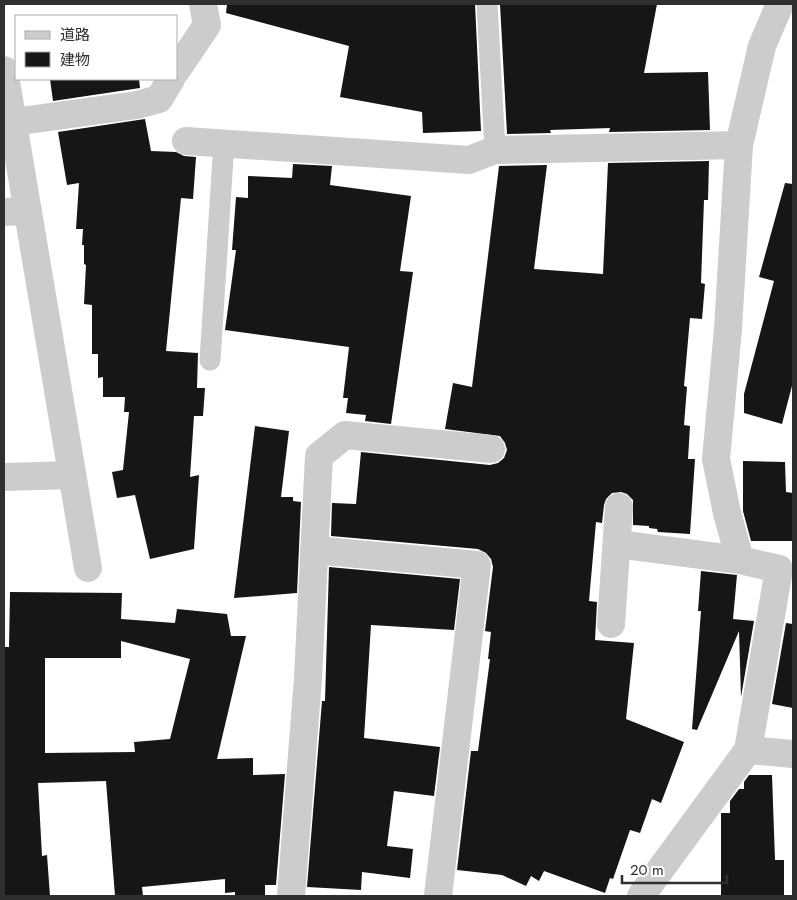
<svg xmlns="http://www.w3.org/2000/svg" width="797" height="900" font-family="Jost,'Noto Sans JP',sans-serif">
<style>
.building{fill:#161616;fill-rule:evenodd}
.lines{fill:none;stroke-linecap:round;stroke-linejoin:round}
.service{stroke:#ccc;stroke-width:21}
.minor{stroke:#ccc;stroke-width:28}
.tertiary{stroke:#ccc;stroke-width:28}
</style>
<rect width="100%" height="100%" fill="#fff"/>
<g class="building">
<polygon points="227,4 475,4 481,131 423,133 422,112 340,97 349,46 226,13"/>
<polygon points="500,4 657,4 644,73 708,72 710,130 609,132 610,128 550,130 551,133 507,134"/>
<polygon points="50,79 139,79 140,88 53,101"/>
<polygon points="145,119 151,151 176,152 184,156 196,157 193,199 181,198 166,351 198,353 197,388 205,388 203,416 194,416 190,477 199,475 194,549 150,559 135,495 117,498 112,472 123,470 129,412 124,412 125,397 103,397 103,377 98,378 98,354 92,354 92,305 84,304 86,265 84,264 84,245 82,245 83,229 76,229 79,183 67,185 58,132"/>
<polygon points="709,161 708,200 704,200 701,283 705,284 702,319 690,318 684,386 687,387 684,425 690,426 688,459 695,459 690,534 658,532 657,529 649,528 649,526 633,525 633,500 627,494 621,492 612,493 606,499 604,505 602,523 596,522 589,601 597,602 595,640 634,643 626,719 684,742 661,803 652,799 640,833 630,830 613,879 610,878 605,893 544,871 539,881 531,876 526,886 502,875 457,870 471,751 478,751 490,659 488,659 491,632 485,631 493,567 491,559 486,553 478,549 331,536 332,503 356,504 361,452 490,465 498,463 504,458 507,450 505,443 500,436 445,429 453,383 472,387 499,166 547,165 534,269 603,274 608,163"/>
<polygon points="293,164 332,166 330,185 411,196 400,271 413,272 391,424 365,421 366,415 346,413 348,398 343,398 349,347 225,330 236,250 232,250 236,197 248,198 248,176 292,178"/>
<polygon points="785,183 793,184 793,382 782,424 744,413 744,394 774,281 759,277"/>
<polygon points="255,426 289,431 281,497 293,497 293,501 301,502 297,593 234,598"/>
<polygon points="743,461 785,462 786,492 793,493 793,541 751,541 743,511"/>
<polygon points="329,567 460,579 454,630 371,625 364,738 440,747 434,796 394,791 387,846 413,849 410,878 362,872 361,890 307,887 322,701 325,701"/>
<polygon points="701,571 737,575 733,619 754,621 741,697 739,631 697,730 692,729 701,611 698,611"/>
<path d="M10 592 122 593 121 619 175 623 177 609 227 614 231 636H246L217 759 253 758V775L285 774 276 885H265V896H235V892L225 893V879L142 887 143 896H115L106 781 38 783 42 856 47 855 50 896H4V647H9ZM121 641 190 659 170 739 134 742 135 752 45 753V658H121Z"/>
<polygon points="786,623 793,624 793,708 772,704"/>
<polygon points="749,775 772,775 775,860 784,860 784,896 721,896 721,813 730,813 730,801 739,789 744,789 744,782"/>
</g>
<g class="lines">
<g class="service">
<polyline points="487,4 495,150"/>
<polyline points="210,360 224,142"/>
</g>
<g class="minor">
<polyline points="176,71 207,25 203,4"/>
<polyline points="13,122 137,105 159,99 171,79"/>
<polyline points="186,141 469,160 495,150 739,145"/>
<polyline points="4,212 28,211"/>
<polyline points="4,477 72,475"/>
<polyline points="617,544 740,560"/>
<polyline points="314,550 477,565 438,896"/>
<polyline points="611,624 619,507"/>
<polyline points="748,750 793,754"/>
<polyline points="291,896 308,678 319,456 345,435 491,449"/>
<polyline points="641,896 748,750 779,569 740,560 727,513 716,459 728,329 739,145 762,46 780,4"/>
</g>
<polyline class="tertiary" points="4,70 88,568"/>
</g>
<rect width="797" height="900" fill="none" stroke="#2f2f2f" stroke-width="10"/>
<rect x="15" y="15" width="162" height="65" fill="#ffffff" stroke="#acacac"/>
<rect x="25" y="31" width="25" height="8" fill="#cccccc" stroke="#acacac"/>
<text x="60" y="40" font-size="15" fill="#2f2f2f">道路</text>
<rect x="25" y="52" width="25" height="15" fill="#161616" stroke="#acacac"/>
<text x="60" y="65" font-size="15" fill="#2f2f2f">建物</text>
<path d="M622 875v8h105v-8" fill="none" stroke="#2f2f2f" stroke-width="2.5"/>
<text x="630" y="875" font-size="15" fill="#2f2f2f" stroke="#ffffff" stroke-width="4" paint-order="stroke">20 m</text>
</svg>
